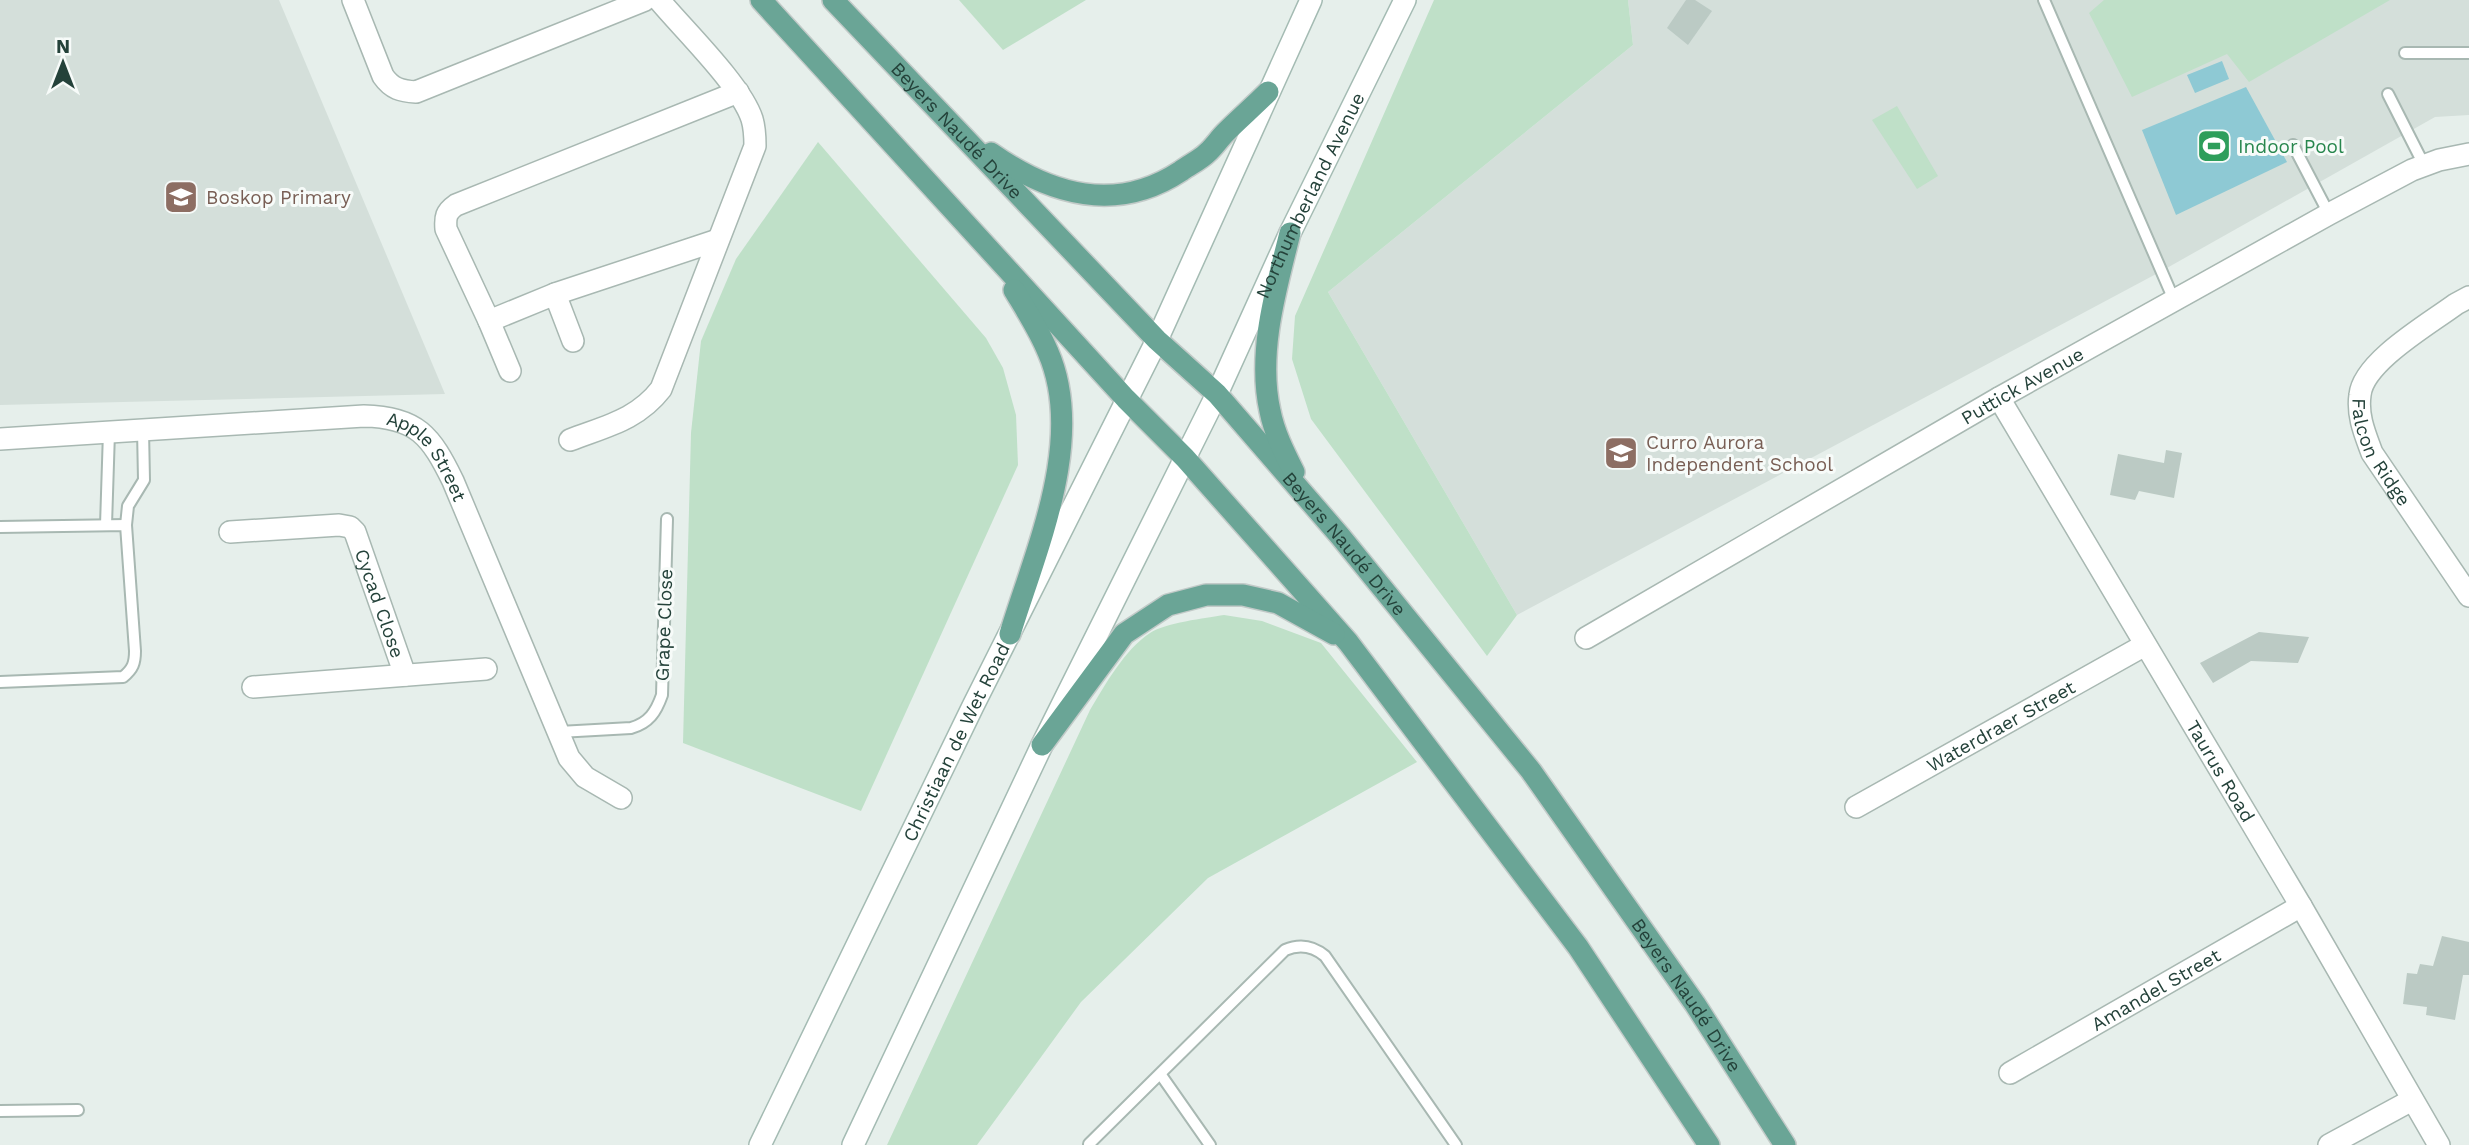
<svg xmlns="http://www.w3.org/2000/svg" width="2469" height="1145" font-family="'Work Sans',sans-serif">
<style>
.built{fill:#d4dfda}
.green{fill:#bfe0c8}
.water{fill:#8ec9d4}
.building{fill:#bbcac4}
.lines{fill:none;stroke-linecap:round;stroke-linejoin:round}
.service-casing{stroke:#a8b8b2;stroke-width:14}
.minor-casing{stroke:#a8b8b2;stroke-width:24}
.secondary-casing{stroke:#a4bbb3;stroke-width:24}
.primary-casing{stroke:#c2cac8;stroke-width:24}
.service{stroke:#fff;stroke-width:10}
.minor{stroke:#fff;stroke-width:21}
.secondary{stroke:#fff;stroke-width:21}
.primary{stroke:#6aa596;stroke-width:21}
.labels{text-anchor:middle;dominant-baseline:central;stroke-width:6;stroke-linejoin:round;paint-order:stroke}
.street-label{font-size:19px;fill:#24423a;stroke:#f7fbf9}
.leisure-label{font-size:19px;fill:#27864d;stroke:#f7fbf9;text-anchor:start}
.education-label{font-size:19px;fill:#785e54;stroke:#f7fbf9;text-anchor:start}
</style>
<rect width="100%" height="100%" fill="#e6efeb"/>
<g class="built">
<polygon points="0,0 279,0 445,394 0,405"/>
<polygon points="1628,0 2469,0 2469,115 2435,117 2158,273 1517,615 1328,292 1633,45"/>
</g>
<g class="green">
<polygon points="959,0 1086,0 1003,50"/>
<polygon points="1434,0 1628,0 1633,45 1328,292 1517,615 1487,656 1311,419 1292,359 1295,316"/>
<polygon points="2104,0 2390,0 2249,82 2227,54 2132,97 2089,13"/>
<polygon points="1897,106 1938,176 1917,189 1872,120"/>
<polygon points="818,142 986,338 1003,368 1016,415 1018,465 861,811 683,743 691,433 701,341 736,259"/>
<path d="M1224 615 1262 621 1321 643 1417 762 1208 878 1081 1002 977 1145H887L1090 710C1105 685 1125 649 1150 633 1164 623 1206 618 1224 615Z"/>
</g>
<g class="water">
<polygon points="2222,61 2229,79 2195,93 2187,75"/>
<polygon points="2246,87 2287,162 2176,215 2142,130"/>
</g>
<g class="building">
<polygon points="1686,0 1695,0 1712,11 1688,45 1667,28"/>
<polygon points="2166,450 2182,453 2174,498 2139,491 2135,500 2110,495 2118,454 2164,463"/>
<polygon points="2259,632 2309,637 2298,663 2251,661 2213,683 2200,663"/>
<polygon points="2442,936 2469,942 2469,975 2463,975 2455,1020 2426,1015 2427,1007 2403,1004 2407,973 2417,974 2420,964 2433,966"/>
</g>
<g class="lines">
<g class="service-casing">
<g id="service">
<polyline points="2044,0 2174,300"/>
<polyline points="2405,53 2469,53"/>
<polyline points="2388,94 2424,165"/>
<polyline points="2293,145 2329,214"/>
<polyline points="106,525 109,432"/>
<polyline points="126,525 128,506 144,480 143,430"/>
<path d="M0 527 126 525 135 651C135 663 133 669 123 677L0 682"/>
<path d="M559 732 631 728C649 723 656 712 662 695L667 519"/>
<polyline points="1161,1075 1210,1145"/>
<polyline points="0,1111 78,1110"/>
<path d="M1089 1144 1285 950C1299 944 1313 946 1325 956L1456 1145"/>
</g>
</g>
<g class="minor-casing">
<g id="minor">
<path d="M353 0 383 76C392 89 401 91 416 92L645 0"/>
<polyline points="555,294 573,341"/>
<path id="s1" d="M2469 297 2456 304C2429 324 2363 362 2360 395 2357 416 2365 434 2372 453L2469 596"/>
<polyline points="489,321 555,294 718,240"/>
<path d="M510 371 489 321 446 229C445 217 446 212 456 205L738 92"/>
<path id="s2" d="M1999 398 2301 906 2439 1145"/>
<path id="s3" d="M0 439 364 416C417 417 431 436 453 481L569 758 585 777 621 798"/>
<path d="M570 440C606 426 637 420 661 389L755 146C755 137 755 129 752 119 741 85 684 30 659 0"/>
<path id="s4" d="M230 532 339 525 350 527 355 532 405 675"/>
<path id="s5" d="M1586 638 1999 398 2329 214 2412 170 2439 160 2469 154"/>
<polyline points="253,687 486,669"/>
<path id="s6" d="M1856 807 2145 645"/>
<path id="s7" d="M2010 1073 2301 906"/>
<polyline points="2329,1145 2412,1100"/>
</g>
</g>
<g class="secondary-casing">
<g id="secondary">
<path id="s8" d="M760 1145 973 706 1157 340 1311 0"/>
<path id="s9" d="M853 1145 1042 745 1217 394 1290 233 1405 0"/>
</g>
</g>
<g class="primary-casing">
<g id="primary">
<polyline points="761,0 1126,399 1185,458 1348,642 1578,947 1709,1145"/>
<path id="s10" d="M833 0 1157 340 1217 394 1340 536 1531 771 1695 1004 1785 1145"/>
<path d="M991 153C1051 195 1116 214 1181 171 1189 165 1200 160 1207 153 1214 147 1219 139 1225 133 1239 119 1254 106 1268 92"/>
<path d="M1290 233C1276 289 1257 353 1270 411 1274 432 1284 452 1294 472"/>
<path d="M1010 634C1036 549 1086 439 1048 352 1039 330 1026 310 1014 290"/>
<polyline points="1042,745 1124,634 1168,605 1206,595 1243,595 1278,603 1334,634"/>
</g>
</g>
<use href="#service" class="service"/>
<use href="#minor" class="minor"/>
<use href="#secondary" class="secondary"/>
<use href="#primary" class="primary"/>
</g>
<defs>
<g id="stadium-square" transform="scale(1.75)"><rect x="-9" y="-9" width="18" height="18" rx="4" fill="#2e9e5b" stroke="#f7fbf9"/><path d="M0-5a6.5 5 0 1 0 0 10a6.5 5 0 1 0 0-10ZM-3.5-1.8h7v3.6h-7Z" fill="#fff"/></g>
<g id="school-square" transform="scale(1.75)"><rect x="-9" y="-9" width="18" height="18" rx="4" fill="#8d6e63" stroke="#f7fbf9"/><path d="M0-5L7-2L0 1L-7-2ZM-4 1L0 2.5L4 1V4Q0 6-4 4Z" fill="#fff"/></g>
</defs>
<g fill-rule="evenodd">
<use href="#stadium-square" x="2214" y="146"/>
<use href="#school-square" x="181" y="197"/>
<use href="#school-square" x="1621" y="453"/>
</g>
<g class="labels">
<g class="street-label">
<text stroke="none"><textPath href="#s10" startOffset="180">Beyers Naudé Drive</textPath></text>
<text stroke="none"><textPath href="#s9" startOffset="1054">Northumberland Avenue</textPath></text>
<text stroke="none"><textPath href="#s5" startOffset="504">Puttick Avenue</textPath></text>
<text stroke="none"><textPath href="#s1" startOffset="212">Falcon Ridge</textPath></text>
<text stroke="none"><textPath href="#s3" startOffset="446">Apple Street</textPath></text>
<text stroke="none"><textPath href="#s10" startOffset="747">Beyers Naudé Drive</textPath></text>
<text stroke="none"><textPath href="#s4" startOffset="203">Cycad Close</textPath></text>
<text transform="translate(664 625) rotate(-88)">Grape Close</text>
<text stroke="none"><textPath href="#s6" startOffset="166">Waterdraer Street</textPath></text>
<text stroke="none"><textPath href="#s8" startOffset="448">Christiaan de Wet Road</textPath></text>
<text stroke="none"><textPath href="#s2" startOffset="434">Taurus Road</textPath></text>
<text stroke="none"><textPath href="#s7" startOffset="168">Amandel Street</textPath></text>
<text stroke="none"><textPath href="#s10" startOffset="1314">Beyers Naudé Drive</textPath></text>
</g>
<g class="leisure-label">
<text x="2238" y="146">Indoor Pool</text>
</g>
<g class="education-label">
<text x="206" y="197">Boskop Primary</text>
<text x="1646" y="442">Curro Aurora<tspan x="1646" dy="22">Independent School</tspan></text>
</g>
</g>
<g transform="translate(63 63)" stroke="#f7fbf9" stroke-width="5" paint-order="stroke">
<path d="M0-5L12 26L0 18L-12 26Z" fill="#24423a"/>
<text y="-10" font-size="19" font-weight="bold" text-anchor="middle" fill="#24423a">N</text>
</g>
</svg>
